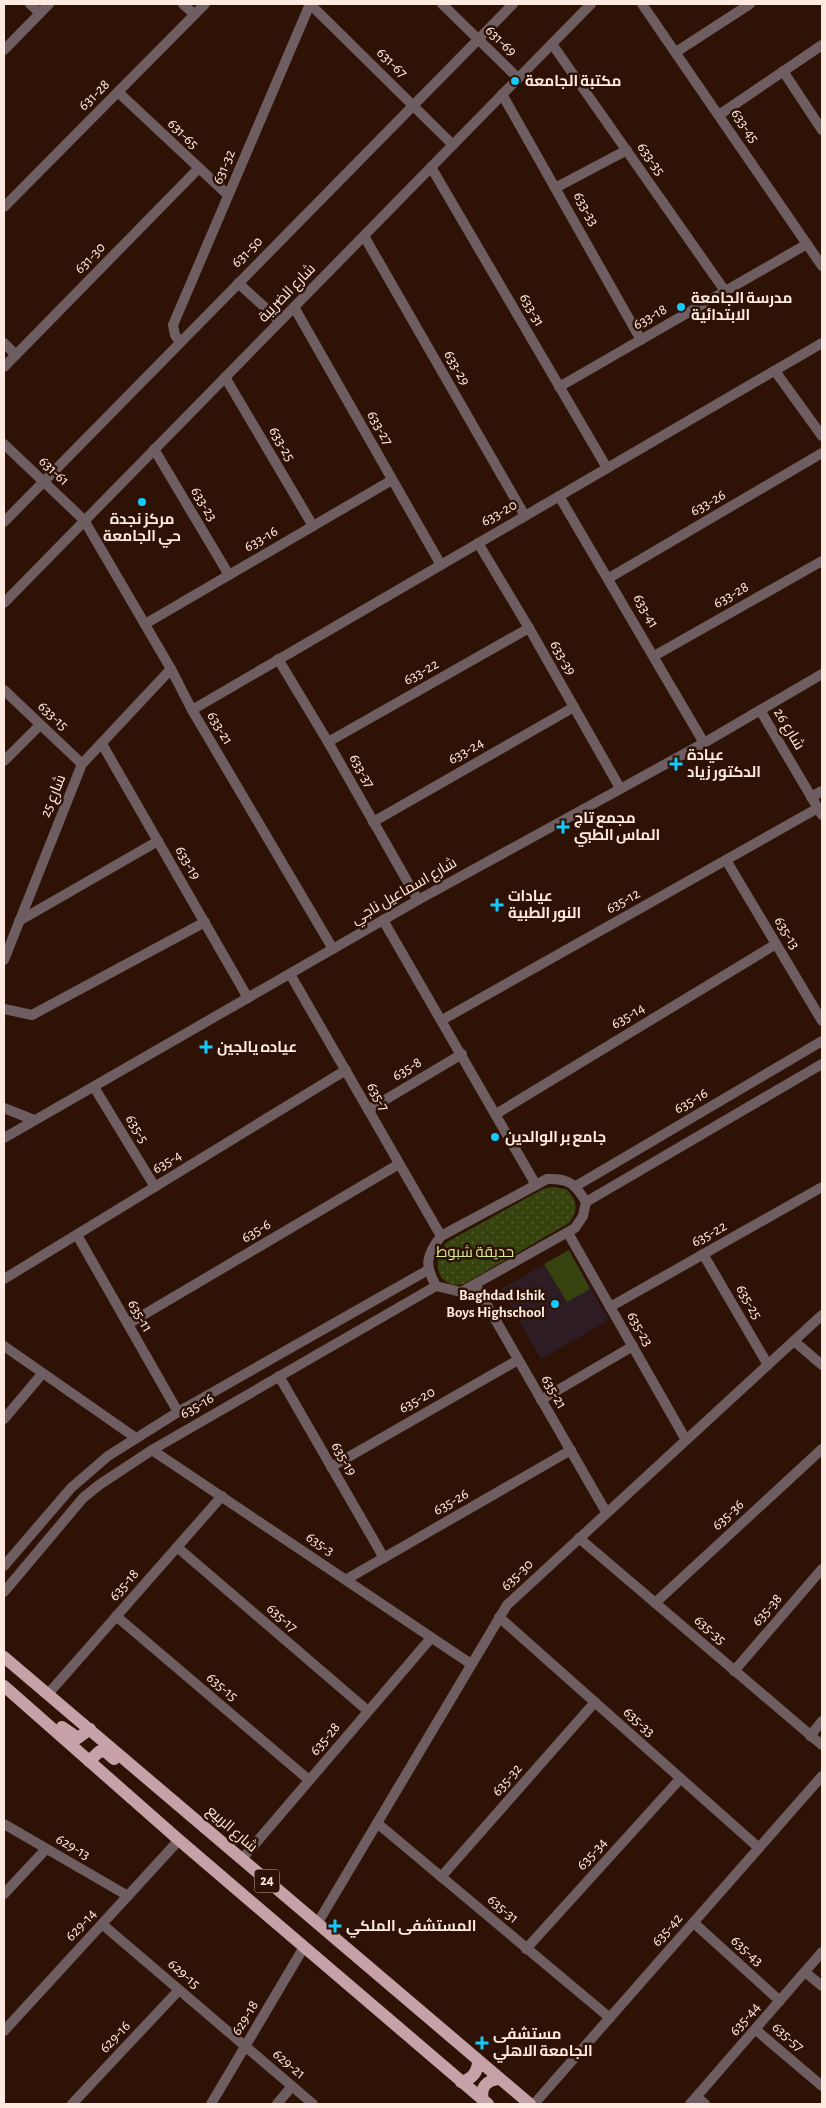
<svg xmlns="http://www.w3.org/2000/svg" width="826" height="2108" font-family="'Alegreya Sans',Cairo,sans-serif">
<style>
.education{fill:#2d1c23}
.grass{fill:url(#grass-dots)}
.garden{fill:#36430f}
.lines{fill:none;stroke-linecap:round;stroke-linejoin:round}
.minor{stroke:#6f5e61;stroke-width:10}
.major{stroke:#c6a2a8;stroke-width:12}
.poi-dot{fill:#13cafb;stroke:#2e1206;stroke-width:2}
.labels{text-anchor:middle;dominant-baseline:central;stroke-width:5;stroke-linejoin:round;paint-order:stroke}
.shield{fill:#2e1206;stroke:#c0a9a0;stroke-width:1}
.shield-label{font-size:14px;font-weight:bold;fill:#ffeae2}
.street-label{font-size:15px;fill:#ffeae2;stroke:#2e1206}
.poi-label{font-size:15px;font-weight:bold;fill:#ffeae2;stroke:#2e1206;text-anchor:start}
.park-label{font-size:15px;fill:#d3ee93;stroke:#2e1206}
</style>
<defs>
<pattern id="grass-dots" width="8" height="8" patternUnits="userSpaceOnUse" patternTransform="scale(1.25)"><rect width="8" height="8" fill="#36430f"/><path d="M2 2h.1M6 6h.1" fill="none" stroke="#545e32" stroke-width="1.8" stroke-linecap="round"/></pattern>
</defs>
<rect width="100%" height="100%" fill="#2e1206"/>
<polygon class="education" points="569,1250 609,1320 541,1359 501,1289"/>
<path class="grass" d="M552 1187 566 1189C577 1199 579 1211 569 1223L464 1284C437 1290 430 1261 447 1242L543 1189Z"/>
<polygon class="garden" points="569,1250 590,1289 567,1302 544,1264"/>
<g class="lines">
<g class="minor">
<polyline points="30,4 40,13"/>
<polyline points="183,4 194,14"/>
<polyline points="442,4 518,78"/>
<polyline points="642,4 822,266"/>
<polyline points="552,44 725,291"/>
<polyline points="4,50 49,4"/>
<polyline points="676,52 750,4"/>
<polyline points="783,71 822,130"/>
<polyline points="118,92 228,195"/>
<polyline points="502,94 641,340"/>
<polyline points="719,115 822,45"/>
<polyline points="431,167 607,468"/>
<polyline points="557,187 627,150"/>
<polyline points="4,207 205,4"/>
<polyline points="364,236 525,516"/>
<polyline points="238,283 280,321"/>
<polyline points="294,307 441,565"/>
<polyline points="180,342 175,335 173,325 310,4 453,145"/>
<polyline points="4,343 16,355"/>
<polyline points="4,367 198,169"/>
<polyline points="775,371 822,436"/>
<polyline points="225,377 313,526"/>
<polyline points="559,387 807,244"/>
<polyline points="4,444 84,520 171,669 192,710 333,949"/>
<polyline points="154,449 229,575"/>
<polyline points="559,496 704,743"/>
<polyline points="4,522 513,4"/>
<polyline points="478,543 529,628 620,788"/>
<polyline points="609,578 822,453"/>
<polyline points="4,603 591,4"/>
<polyline points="145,624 392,480"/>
<polyline points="654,656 822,561"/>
<polyline points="278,659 328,742 418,900"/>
<polyline points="4,690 82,764"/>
<polyline points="192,710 822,343"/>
<polyline points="760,710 822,815"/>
<polyline points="328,742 529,628"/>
<polyline points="102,744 248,998"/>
<polyline points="4,761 40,725"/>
<polyline points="811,797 822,791"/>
<polyline points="373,822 574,707"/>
<polyline points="726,860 822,1021"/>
<polyline points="383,920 536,1185"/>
<polyline points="19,921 158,841"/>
<polyline points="4,960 82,764 171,669"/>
<polyline points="290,974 441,1236"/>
<polyline points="4,1009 32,1015 205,922"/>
<polyline points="442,1020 818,808"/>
<polyline points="94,1087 155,1187"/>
<polyline points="4,1108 34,1120"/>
<polyline points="368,1110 462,1054"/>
<polyline points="496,1114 776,944"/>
<polyline points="4,1138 418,900 704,743 822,674"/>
<path d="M547 1179C569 1178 575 1184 586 1202L583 1216 575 1228 461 1292 436 1286C424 1264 426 1256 441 1236Z"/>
<polyline points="576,1186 822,1041"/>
<polyline points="586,1202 822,1064"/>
<polyline points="568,1233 686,1440"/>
<polyline points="77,1235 178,1412"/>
<polyline points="703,1254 768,1365"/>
<polyline points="4,1279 346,1070"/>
<polyline points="476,1286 606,1512"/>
<polyline points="610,1307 822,1187"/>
<polyline points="128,1324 399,1164"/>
<polyline points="794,1341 822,1365"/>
<polyline points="4,1346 136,1438"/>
<polyline points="279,1376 384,1558"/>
<polyline points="541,1400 633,1346"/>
<polyline points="4,1419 42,1374"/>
<polyline points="152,1450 471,1664"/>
<polyline points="331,1467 518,1360"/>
<polyline points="579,1538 822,1745"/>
<polyline points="177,1547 368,1711"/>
<polyline points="4,1566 71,1488 108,1456 178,1412 428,1270"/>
<polyline points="347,1579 571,1450"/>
<polyline points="4,1592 83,1498 99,1485 152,1450 436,1286"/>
<polyline points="655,1603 822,1449"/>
<polyline points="116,1616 309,1780"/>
<polyline points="499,1617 759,1848"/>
<polyline points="734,1671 822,1569"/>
<polyline points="48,1694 222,1496"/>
<polyline points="810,1736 822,1721"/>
<polyline points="377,1823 610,2018"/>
<polyline points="4,1824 128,1896"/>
<polyline points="242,1859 431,1638"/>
<polyline points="441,1877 595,1702"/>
<polyline points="4,1894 46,1849"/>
<polyline points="694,1923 780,2001"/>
<polyline points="102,1924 313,2104"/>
<polyline points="317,1924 507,1605 822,1315"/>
<polyline points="526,1949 680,1779"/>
<polyline points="805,1972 822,1986"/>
<polyline points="756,2030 822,2086"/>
<polyline points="4,2031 179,1840"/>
<polyline points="697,2097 705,2104"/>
<polyline points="72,2104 179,1990"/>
<polyline points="211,2104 304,1947"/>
<polyline points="277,2104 292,2086"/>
<polyline points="534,2104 822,1776"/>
<polyline points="690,2104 822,1952"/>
</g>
<g class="major">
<polyline points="4,1657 530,2104"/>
<polyline points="4,1686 179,1840 488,2104"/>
<polyline points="62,1727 78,1738 90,1729"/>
<polyline points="89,1761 100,1751 106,1752 114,1759"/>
<path d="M461 2082C472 2079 478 2072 478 2061"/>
<path d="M483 2100C480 2088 486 2080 499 2079"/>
</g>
</g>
<g class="poi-dot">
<circle cx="515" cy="81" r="5"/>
<circle cx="681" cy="307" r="5"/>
<circle cx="142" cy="502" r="5"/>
<path d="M673.5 756.5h5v5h5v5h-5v5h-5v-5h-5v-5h5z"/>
<path d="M560.5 819.5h5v5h5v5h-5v5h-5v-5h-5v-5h5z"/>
<path d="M494.5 897.5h5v5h5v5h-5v5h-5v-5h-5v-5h5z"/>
<path d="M203.5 1039.5h5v5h5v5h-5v5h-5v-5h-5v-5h5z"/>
<circle cx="495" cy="1137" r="5"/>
<circle cx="555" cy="1304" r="5"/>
<path d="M332.5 1918.5h5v5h5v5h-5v5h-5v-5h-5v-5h5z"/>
<path d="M479.5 2035.5h5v5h5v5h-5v5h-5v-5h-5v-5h5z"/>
</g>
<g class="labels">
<rect class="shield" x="254.5" y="1869.5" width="25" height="23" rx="4"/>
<g class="shield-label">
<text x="267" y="1881">24</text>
</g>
<g class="street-label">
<text transform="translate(501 41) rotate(44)">631-69</text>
<text transform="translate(392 63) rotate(44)">631-67</text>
<text transform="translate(94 95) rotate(-45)">631-28</text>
<text transform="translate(745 126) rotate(56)">633-45</text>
<text transform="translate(183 134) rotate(44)">631-65</text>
<text transform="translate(651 159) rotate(55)">633-35</text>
<text transform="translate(224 167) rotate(-67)">631-32</text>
<text transform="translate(586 209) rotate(61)">633-33</text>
<text transform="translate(247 252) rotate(-45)">631-50</text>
<text transform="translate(90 258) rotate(-46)">631-30</text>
<text transform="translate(287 293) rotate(-46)">شارع الضريبة</text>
<text transform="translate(532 310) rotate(60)">633-31</text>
<text transform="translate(650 317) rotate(-30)">633-18</text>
<text transform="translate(457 368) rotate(60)">633-29</text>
<text transform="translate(380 428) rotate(60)">633-27</text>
<text transform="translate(282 444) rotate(60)">633-25</text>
<text transform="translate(54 471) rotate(43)">631-61</text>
<text transform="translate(708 503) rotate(-30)">633-26</text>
<text transform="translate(204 504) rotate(59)">633-23</text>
<text transform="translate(499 513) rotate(-30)">633-20</text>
<text transform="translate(261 539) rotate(-30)">633-16</text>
<text transform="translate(731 595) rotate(-30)">633-28</text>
<text transform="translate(646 611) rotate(60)">633-41</text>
<text transform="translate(563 658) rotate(60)">633-39</text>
<text transform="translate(421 672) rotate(-30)">633-22</text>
<text transform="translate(53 716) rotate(43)">633-15</text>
<text transform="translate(220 728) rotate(59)">633-21</text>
<text transform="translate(789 729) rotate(59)">شارع 26</text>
<text transform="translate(466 751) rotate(-30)">633-24</text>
<text transform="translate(362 771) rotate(60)">633-37</text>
<text transform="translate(53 796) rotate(-68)">شارع 25</text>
<text transform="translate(188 863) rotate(60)">633-19</text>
<text transform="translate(404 891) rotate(-30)">شارع اسماعيل ناجي</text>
<text transform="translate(623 901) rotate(-29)">635-12</text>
<text transform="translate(787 933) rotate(59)">635-13</text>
<text transform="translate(628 1016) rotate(-31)">635-14</text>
<text transform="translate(407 1069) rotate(-31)">635-8</text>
<text transform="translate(378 1097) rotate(60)">635-7</text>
<text transform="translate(691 1101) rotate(-30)">635-16</text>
<text transform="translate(137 1129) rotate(59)">635-5</text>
<text transform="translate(167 1162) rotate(-31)">635-4</text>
<text transform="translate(256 1231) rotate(-31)">635-6</text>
<text transform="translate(709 1234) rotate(-29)">635-22</text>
<text transform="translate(749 1302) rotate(60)">635-25</text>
<text transform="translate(140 1316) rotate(60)">635-11</text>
<text transform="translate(640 1329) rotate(60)">635-23</text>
<text transform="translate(554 1392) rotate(60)">635-21</text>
<text transform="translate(417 1400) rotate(-30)">635-20</text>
<text transform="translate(197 1406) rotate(-30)">635-16</text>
<text transform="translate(344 1459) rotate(60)">635-19</text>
<text transform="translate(451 1502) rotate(-30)">635-26</text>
<text transform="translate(728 1515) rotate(-43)">635-36</text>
<text transform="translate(320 1544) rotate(34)">635-3</text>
<text transform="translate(517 1575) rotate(-44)">635-30</text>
<text transform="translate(124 1585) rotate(-49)">635-18</text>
<text transform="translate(767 1610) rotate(-49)">635-38</text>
<text transform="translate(282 1618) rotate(41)">635-17</text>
<text transform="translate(710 1630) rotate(41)">635-35</text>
<text transform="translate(222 1687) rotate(40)">635-15</text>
<text transform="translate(639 1722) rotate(42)">635-33</text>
<text transform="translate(325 1739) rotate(-50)">635-28</text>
<text transform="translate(507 1780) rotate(-49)">635-32</text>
<text transform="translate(232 1829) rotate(41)">شارع الربيع</text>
<text transform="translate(73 1847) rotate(30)">629-13</text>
<text transform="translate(592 1854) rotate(-48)">635-34</text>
<text transform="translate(503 1909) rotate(40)">635-31</text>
<text transform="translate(81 1925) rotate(-47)">629-14</text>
<text transform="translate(667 1930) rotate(-49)">635-42</text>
<text transform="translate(747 1951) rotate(42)">635-43</text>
<text transform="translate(184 1974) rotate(41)">629-15</text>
<text transform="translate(245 2018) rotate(-59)">629-18</text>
<text transform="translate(745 2019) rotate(-50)">635-44</text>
<text transform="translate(115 2037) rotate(-47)">629-16</text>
<text transform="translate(788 2037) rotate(41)">635-57</text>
<text transform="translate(289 2064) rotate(40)">629-21</text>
</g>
<g class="poi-label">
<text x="525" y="81">مكتبة الجامعة</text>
<text x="691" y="298">مدرسة الجامعة<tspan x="691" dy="17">الابتدائية</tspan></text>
<text x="142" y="519" text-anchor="middle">مركز نجدة<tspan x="142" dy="17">حي الجامعة</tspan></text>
<text x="687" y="755">عيادة<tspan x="687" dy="17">الدكتور زياد</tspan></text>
<text x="574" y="818">مجمع تاج<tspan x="574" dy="17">الماس الطبي</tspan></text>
<text x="508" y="896">عيادات<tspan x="508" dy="17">النور الطبية</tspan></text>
<text x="217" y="1047">عياده يالجين</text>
<text x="505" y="1137">جامع بر الوالدين</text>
<text x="545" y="1295" text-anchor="end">Baghdad Ishik<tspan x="545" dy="17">Boys Highschool</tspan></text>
<text x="346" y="1926">المستشفى الملكي</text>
<text x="493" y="2034">مستشفى<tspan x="493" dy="17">الجامعة الاهلي</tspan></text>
</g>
<g class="park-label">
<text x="475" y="1252">حديقة شبوط</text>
</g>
</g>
<rect width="826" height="2108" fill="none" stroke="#ffeae2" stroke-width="10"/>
</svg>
